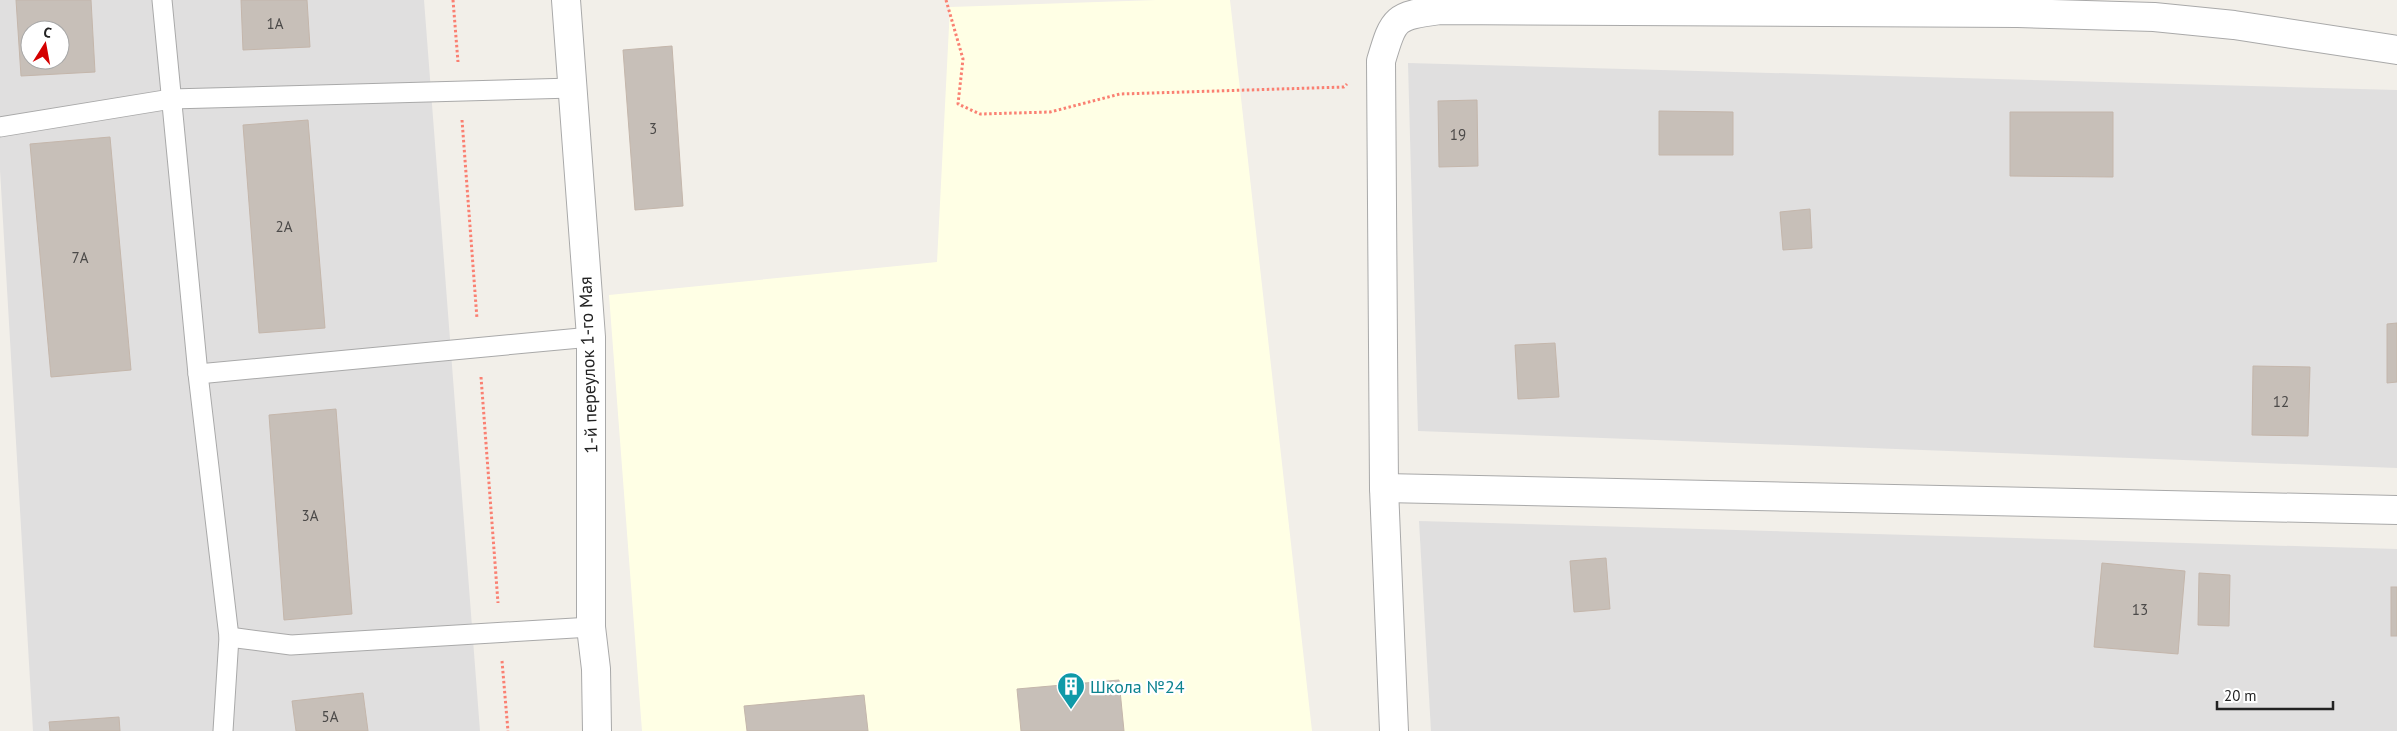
<svg xmlns="http://www.w3.org/2000/svg" width="2397" height="731" font-family="'PT Sans',sans-serif">
<style>
.residential{fill:#e0dfdf;fill-rule:evenodd}
.education{fill:#ffffe5}
.building{fill:#c7bfb8;stroke:#c4b6ab;fill-rule:evenodd}
.lines{fill:none;stroke-linecap:round;stroke-linejoin:round}
.lane-casing{stroke:#a9a9a9;stroke-width:21}
.street-casing{stroke:#a9a9a9;stroke-width:30}
.path{stroke:#fa8072;stroke-width:3;stroke-dasharray:2.5 2.5;stroke-linecap:butt}
.lane{stroke:#fff;stroke-width:19}
.street{stroke:#fff;stroke-width:28}
.labels{text-anchor:middle;dominant-baseline:central;stroke-width:4.5;stroke-linejoin:round;paint-order:stroke}
.number-label{font-size:15px;fill:#4b4948}
.street-label{font-size:18px;fill:#222;stroke:#fff}
.culture-label{font-size:18px;fill:#0d838f;stroke:#fff;text-anchor:start}
</style>
<rect width="100%" height="100%" fill="#f2efe9"/>
<g class="residential">
<path d="M0 0H424L480 731H33L0 170ZM30 30H60V60H30Z"/>
<polygon points="1408,63 2397,90 2397,468 1418,431"/>
<polygon points="1419,521 2397,549 2397,731 1431,731"/>
</g>
<polygon class="education" points="1157,0 1230,0 1312,731 642,731 609,295 937,262 950,7"/>
<g class="building">
<path d="M16 0H91L95 72 21 76ZM30 30H60V60H30Z"/>
<polygon points="241,0 307,0 310,47 243,50"/>
<polygon points="672,46 683,206 635,210 623,50"/>
<polygon points="1477,100 1478,166 1439,167 1438,101"/>
<polygon points="1659,111 1733,112 1733,155 1659,155"/>
<polygon points="2010,112 2113,112 2113,177 2010,176"/>
<polygon points="308,120 325,328 259,333 243,125"/>
<polygon points="110,137 131,370 51,377 30,144"/>
<polygon points="1810,209 1812,248 1783,250 1780,212"/>
<polygon points="2397,323 2397,382 2387,383 2387,324"/>
<polygon points="1555,343 1559,397 1518,399 1515,345"/>
<polygon points="2253,366 2310,367 2308,436 2252,435"/>
<polygon points="336,409 352,614 284,620 269,415"/>
<polygon points="1606,558 1610,609 1574,612 1570,561"/>
<polygon points="2102,563 2185,571 2178,654 2094,647"/>
<polygon points="2199,573 2230,575 2229,626 2198,625"/>
<rect x="2391" y="587" width="6" height="49"/>
<polygon points="1119,680 1124,731 1021,731 1017,689"/>
<polygon points="363,693 368,731 296,731 292,701"/>
<polygon points="864,695 868,731 747,731 744,706"/>
<polygon points="119,717 120,731 50,731 49,722"/>
</g>
<g class="lines">
<g class="lane-casing">
<g id="lane">
<polyline points="162,0 198,374 229,637 223,731"/>
<polyline points="0,127 171,99 573,88"/>
<polyline points="198,374 591,337"/>
<polyline points="229,637 291,645 591,627"/>
</g>
</g>
<g class="street-casing">
<g id="street">
<polyline points="566,0 591,337 591,627 596,669 597,731"/>
<polyline points="1384,488 2397,510"/>
<path d="M1394 731 1384 488 1381 61C1394 17 1395 16 1440 10L2018 13 2154 17 2234 25 2397 50"/>
</g>
</g>
<g class="path">
<polyline points="453,0 458,62"/>
<polyline points="946,0 963,59 958,104 980,114 1050,112 1120,94 1344,87 1347,84"/>
<polyline points="462,120 477,319"/>
<polyline points="481,377 498,603"/>
<polyline points="502,661 508,731"/>
</g>
<use href="#lane" class="lane"/>
<use href="#street" class="street"/>
</g>
<defs>
<g id="building-pin" transform="scale(1.4375)"><path d="M0 17L-7.5 6A9.5 9.5 0 1 1 7.5 6Z" fill="#0f9aa8" stroke="#fff"/><path d="M-4-6H4V6H1V3H-1V6H-4ZM-2.5-4.3h1.7v1.8h-1.7ZM.8-4.3h1.7v1.8H.8ZM-2.5-1h1.7V.8h-1.7ZM.8-1h1.7V.8H.8Z" fill="#fff"/></g>
</defs>
<g fill-rule="evenodd">
<use href="#building-pin" x="1071" y="686"/>
</g>
<g class="labels">
<g class="number-label">
<text x="275" y="23">1А</text>
<text x="653" y="128">3</text>
<text x="1458" y="134">19</text>
<text x="284" y="226">2А</text>
<text x="80" y="257">7А</text>
<text x="2281" y="401">12</text>
<text x="310" y="515">3А</text>
<text x="2140" y="609">13</text>
<text x="330" y="716">5А</text>
</g>
<g class="street-label">
<text transform="translate(588 365) rotate(-92)">1-й переулок 1-го Мая</text>
</g>
<g class="culture-label">
<text x="1090" y="686">Школа №24</text>
</g>
</g>
<g transform="translate(45 45) rotate(11)"><circle r="24" fill="#ffffff" stroke="#a7a7a7"/>
<path d="M0-4L9 19L0 12L-9 19Z" fill="#d40000"/>
<text y="-8" font-size="14" font-weight="bold" text-anchor="middle" fill="#222222">С</text>
</g>
<path d="M2217 701v8h116v-8" fill="none" stroke="#222222" stroke-width="2.5"/>
<text x="2224" y="701" font-size="15" fill="#222222" stroke="#ffffff" stroke-width="4" paint-order="stroke">20 m</text>
</svg>
